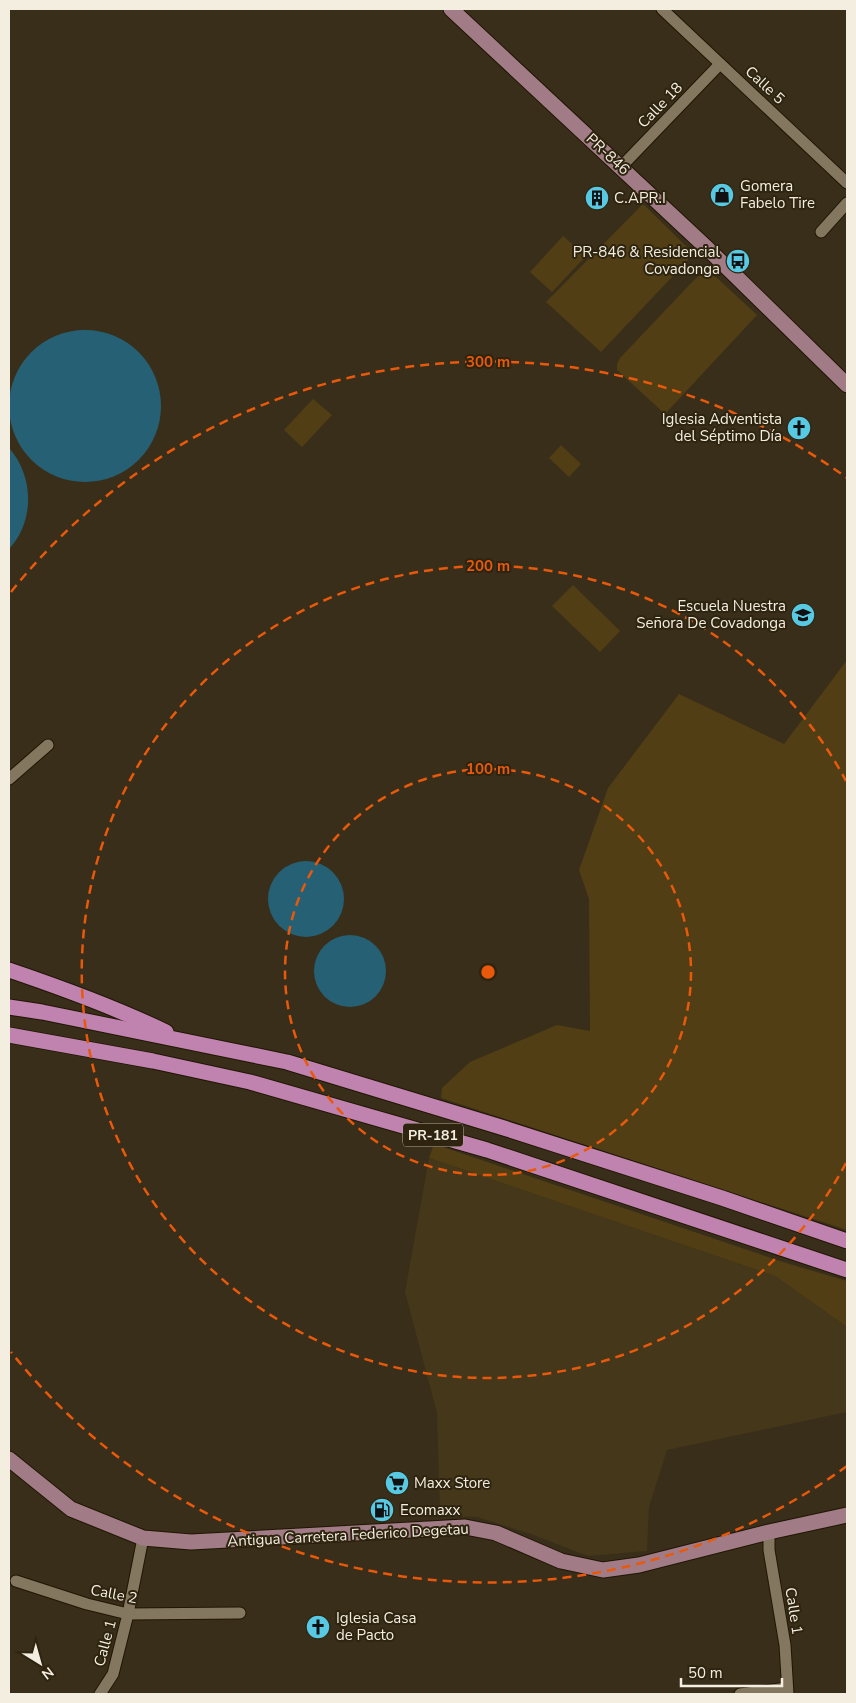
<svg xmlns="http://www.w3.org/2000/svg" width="856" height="1703" font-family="'Nunito Sans',sans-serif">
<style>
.built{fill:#44371a}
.green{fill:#513e14}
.water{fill:#266074}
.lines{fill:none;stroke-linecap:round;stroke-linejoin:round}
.street-casing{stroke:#201603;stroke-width:13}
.secondary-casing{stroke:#201603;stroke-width:17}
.primary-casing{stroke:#201603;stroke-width:17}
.street{stroke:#83775f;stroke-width:11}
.secondary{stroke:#a17c87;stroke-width:15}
.primary{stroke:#c082ae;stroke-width:15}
.ring{fill:none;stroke:#e8590c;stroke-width:2.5;stroke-dasharray:9 6}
.labels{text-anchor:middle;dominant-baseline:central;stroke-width:4;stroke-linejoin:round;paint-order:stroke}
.shield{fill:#2e240f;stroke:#b9b1a2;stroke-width:1}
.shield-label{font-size:14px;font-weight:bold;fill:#f4eee1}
.street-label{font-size:15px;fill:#f4eee1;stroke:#2e240f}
.poi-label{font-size:15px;fill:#f4eee1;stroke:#2e240f;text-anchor:start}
.centre{fill:#e8590c;stroke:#2e240f;stroke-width:2.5}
.ring-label{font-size:15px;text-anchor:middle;font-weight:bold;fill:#e8590c;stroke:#2e240f;stroke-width:4;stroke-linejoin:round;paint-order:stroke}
</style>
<rect width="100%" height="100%" fill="#392e19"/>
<polygon class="built" points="429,1158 775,1276 847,1327 847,1412 667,1450 649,1507 647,1551 588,1556 531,1534 477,1517 440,1516 437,1413 405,1292"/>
<g class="green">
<polygon points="643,204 689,249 688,260 601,352 546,302"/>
<polygon points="563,236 586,256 552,292 530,272"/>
<polygon points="709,274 716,277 757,315 665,414 617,370 617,364 620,358 694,280 700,275"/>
<polygon points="313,399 332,415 302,447 284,430"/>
<polygon points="561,445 581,464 569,477 549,458"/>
<polygon points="573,585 620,631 600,652 552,606"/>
<polygon points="847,660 847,1230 441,1098 442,1088 470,1062 557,1025 590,1031 589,899 579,870 608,788 679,694 784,744"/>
<polygon points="434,1144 783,1262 847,1281 847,1327 775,1276 429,1158"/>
</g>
<g class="water">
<circle cx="85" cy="406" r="76"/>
<path d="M9 448C34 476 35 521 9 549Z"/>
<circle cx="306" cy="899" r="38"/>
<circle cx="350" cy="971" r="36"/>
</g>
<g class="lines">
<g class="street-casing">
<g id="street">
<polyline points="662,9 847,183"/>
<polyline points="621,167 720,64"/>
<polyline points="821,232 847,203"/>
<polyline points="9,779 48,745"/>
<polyline points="769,1532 769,1550 785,1645 788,1694"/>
<polyline points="16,1581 87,1604 128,1614 240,1613"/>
<polyline points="100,1694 113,1674 128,1614 143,1538"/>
<polyline points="740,1694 787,1688"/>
</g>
</g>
<g class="secondary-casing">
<g id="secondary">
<polyline points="451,9 708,249 847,385"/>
<polyline points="9,1459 71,1509 143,1538 191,1542 465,1527 496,1533 561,1561 603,1570 639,1565 769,1532 847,1515"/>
</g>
</g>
<g class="primary-casing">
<g id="primary">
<path d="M9 970C62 988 115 1007 166 1032"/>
<polyline points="9,1007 42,1012 287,1062 504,1128 722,1198 847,1241"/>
<polyline points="9,1035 153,1061 250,1082 487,1150 847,1270"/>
</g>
</g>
<use href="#street" class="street"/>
<use href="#secondary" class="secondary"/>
<use href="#primary" class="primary"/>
</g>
<g class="ring">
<circle cx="488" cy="972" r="203"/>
<path d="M846 1163A406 406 0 1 1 846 781"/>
<path d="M847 1466A610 610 0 0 1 11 1352M11 592A610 610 0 0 1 847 478"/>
</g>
<defs>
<g id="shop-disc" transform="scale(1.25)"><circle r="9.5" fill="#58c9e3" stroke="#2e240f"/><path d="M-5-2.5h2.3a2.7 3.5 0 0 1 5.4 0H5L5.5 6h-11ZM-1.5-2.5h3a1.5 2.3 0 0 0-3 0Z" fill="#111"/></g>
<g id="building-disc" transform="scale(1.25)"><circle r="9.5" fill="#58c9e3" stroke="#2e240f"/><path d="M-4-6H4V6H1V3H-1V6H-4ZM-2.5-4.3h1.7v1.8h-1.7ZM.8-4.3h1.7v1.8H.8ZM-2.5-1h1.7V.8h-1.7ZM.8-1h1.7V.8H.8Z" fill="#111"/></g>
<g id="bus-disc" transform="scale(1.25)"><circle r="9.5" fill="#58c9e3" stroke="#2e240f"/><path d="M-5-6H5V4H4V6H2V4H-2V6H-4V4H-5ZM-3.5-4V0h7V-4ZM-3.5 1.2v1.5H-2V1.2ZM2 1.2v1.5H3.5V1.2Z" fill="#111"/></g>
<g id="church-disc" transform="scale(1.25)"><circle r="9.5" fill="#58c9e3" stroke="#2e240f"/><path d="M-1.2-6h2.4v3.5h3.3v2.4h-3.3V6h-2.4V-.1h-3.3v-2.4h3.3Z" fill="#111"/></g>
<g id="school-disc" transform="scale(1.25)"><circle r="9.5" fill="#58c9e3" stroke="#2e240f"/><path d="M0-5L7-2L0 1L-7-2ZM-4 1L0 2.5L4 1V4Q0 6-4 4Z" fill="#111"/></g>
<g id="supermarket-disc" transform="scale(1.25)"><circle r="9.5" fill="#58c9e3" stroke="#2e240f"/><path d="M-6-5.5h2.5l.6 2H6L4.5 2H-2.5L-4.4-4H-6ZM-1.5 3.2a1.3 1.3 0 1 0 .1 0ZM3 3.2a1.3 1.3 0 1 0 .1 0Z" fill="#111"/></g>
<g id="fuel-disc" transform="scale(1.25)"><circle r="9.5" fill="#58c9e3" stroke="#2e240f"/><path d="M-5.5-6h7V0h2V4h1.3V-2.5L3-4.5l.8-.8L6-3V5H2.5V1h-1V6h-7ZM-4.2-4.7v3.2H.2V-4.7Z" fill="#111"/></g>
</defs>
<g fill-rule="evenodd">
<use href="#shop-disc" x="722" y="195"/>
<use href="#building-disc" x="597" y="198"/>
<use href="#bus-disc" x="738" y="261"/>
<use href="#church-disc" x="799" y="428"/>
<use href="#school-disc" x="803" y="615"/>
<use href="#supermarket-disc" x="397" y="1483"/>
<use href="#fuel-disc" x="382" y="1510"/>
<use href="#church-disc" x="318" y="1627"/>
</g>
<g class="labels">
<rect class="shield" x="403" y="1123.5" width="60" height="23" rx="4"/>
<g class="shield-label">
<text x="433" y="1135">PR-181</text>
</g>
<g class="street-label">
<text transform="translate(765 85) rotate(43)">Calle 5</text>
<text transform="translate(660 105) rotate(-46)">Calle 18</text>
<text transform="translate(608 154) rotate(43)">PR-846</text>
<text transform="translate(348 1535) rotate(-3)">Antigua Carretera Federico Degetau</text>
<text transform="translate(114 1594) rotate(11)">Calle 2</text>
<text transform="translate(794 1611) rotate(81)">Calle 1</text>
<text transform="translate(105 1643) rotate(-75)">Calle 1</text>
</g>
<g class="poi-label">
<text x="740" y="186">Gomera<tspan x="740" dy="17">Fabelo Tire</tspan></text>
<text x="614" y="198">C.APR.I</text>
<text x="720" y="252" text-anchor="end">PR-846 &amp; Residencial<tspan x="720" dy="17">Covadonga</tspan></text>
<text x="782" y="419" text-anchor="end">Iglesia Adventista<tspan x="782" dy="17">del Séptimo Día</tspan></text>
<text x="786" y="606" text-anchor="end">Escuela Nuestra<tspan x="786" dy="17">Señora De Covadonga</tspan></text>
<text x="414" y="1483">Maxx Store</text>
<text x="400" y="1510">Ecomaxx</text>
<text x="336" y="1618">Iglesia Casa<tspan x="336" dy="17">de Pacto</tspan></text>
</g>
</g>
<circle cx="488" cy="972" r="8" class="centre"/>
<g class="ring-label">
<text x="488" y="367">300 m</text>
<text x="488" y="571">200 m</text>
<text x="488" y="774">100 m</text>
</g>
<rect width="856" height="1703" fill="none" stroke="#f4eee1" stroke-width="20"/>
<g transform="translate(40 1663) rotate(143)" stroke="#2e240f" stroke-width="4" paint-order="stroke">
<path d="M0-4L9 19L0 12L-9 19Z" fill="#f4eee1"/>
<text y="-8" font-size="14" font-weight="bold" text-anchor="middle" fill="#f4eee1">N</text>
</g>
<path d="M681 1678v8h101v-8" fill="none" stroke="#f4eee1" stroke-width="2.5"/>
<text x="688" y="1678" font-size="15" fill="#f4eee1" stroke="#2e240f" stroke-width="4" paint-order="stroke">50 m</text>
</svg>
